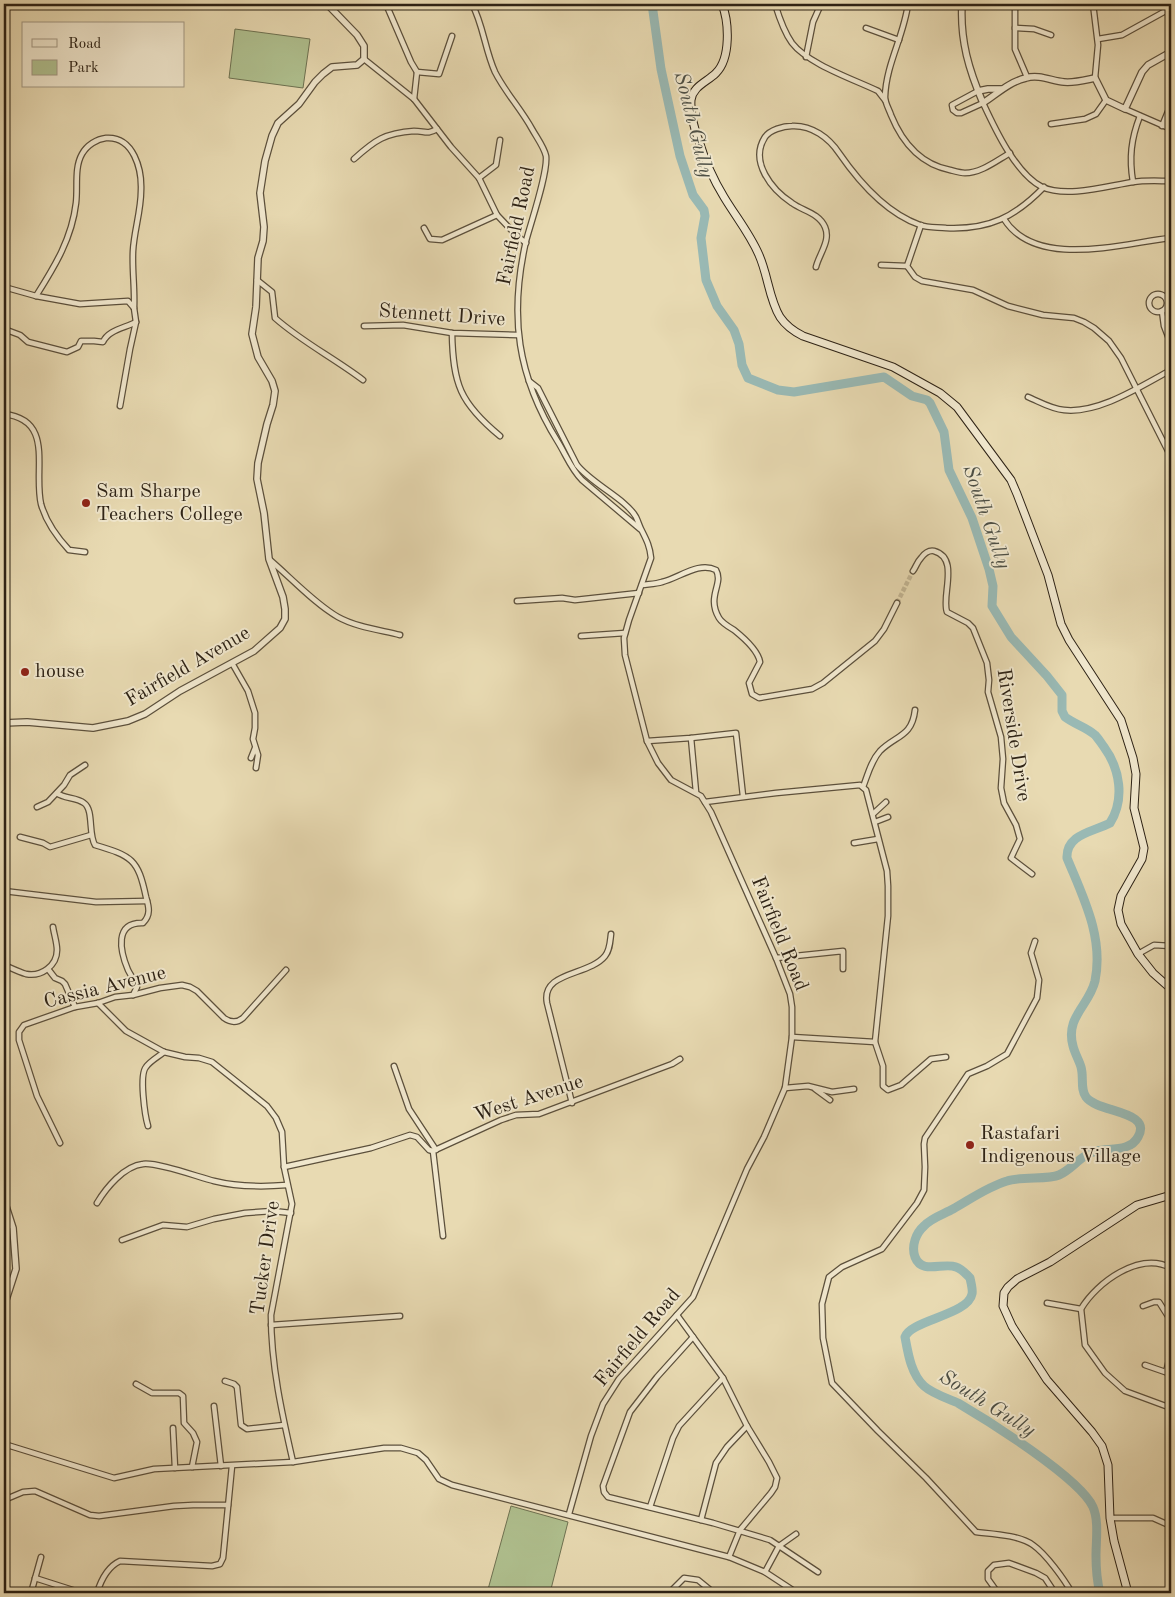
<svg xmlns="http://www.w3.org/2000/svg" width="1175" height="1597" font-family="'Old Standard TT',serif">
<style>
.green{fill:#b0c190;stroke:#6e7252}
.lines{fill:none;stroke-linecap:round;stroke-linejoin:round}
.river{stroke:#99b9b4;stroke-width:9}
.minor-tunnel{stroke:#c3b593;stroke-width:4.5;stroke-dasharray:4.5 2;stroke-linecap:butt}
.minor-casing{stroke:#5c503c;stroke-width:7}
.tertiary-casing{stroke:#5c503c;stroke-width:8}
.secondary-casing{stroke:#2d2215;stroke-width:9}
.minor{stroke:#f0e7cd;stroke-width:4.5}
.tertiary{stroke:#f0e7cd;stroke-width:5.5}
.secondary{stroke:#f0e7cd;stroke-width:7}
.poi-dot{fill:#8f2418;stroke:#f0e7cd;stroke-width:2}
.labels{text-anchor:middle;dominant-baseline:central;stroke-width:4;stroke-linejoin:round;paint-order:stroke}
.street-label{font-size:20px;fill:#2d2215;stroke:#f0e7cd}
.poi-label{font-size:20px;fill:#2d2215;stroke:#f0e7cd;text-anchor:start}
.water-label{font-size:21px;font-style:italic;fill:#4d4f45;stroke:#f0e7cd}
</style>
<rect width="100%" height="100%" fill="#e8dab2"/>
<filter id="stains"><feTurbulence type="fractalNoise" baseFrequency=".004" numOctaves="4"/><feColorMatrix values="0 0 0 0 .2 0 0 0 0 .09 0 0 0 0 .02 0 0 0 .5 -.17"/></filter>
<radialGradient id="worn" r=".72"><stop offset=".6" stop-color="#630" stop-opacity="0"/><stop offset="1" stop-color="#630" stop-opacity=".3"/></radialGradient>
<g class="green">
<polygon points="235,29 310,39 303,88 229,78"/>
<polygon points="511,1506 568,1522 550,1593 487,1593"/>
</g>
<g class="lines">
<path class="river" d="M652 4 661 69 680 156 693 195 704 210 705 216 701 238 706 280 717 306 734 330 739 344 742 365 748 378 778 390 794 392 884 377 912 396 927 400 930 403 944 432 949 470 972 518 989 569 993 586 992 606 1011 637 1047 676 1062 695V711L1065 717C1074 724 1086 727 1095 735 1098 738 1101 743 1104 747 1120 769 1125 799 1110 823 1093 832 1066 834 1067 858 1083 897 1104 937 1095 981 1089 1006 1065 1017 1073 1046 1075 1054 1079 1060 1081 1067 1084 1077 1080 1089 1086 1097 1097 1113 1153 1110 1138 1137 1130 1152 1110 1148 1097 1151 1081 1154 1073 1169 1059 1175 1048 1180 1022 1176 1007 1181 987 1187 971 1199 953 1209 944 1214 931 1218 924 1226 916 1233 911 1246 915 1257 922 1275 943 1262 956 1267 962 1269 966 1274 970 1278 971 1283 973 1290 972 1294 968 1315 911 1320 905 1337 908 1353 911 1374 924 1386 933 1394 947 1398 958 1403 987 1420 1080 1478 1093 1507 1099 1521 1096 1540 1096 1556 1096 1568 1097 1581 1100 1593"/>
<polyline class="minor-tunnel" points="897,603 913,571"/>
<g class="minor-casing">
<g id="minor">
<polyline points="386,4 411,62 417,72 414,99"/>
<path d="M472 4C483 24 485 50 495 72 505 92 521 109 532 129 537 138 544 147 546 156 548 173 531 222 526 241 509 316 517 376 558 442 566 455 571 469 582 480L640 529"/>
<path d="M775 4C779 17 784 32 792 43 808 64 853 79 878 91L885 100"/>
<path d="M908 4C904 36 886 64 885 97 885 103 889 109 891 115 902 142 920 164 950 170 954 171 960 173 965 173 981 173 996 161 1010 153"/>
<polyline points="1015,4 1015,49 1027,77"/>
<polyline points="1093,4 1098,45 1095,78"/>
<polyline points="866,28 899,40"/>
<polyline points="1015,28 1034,29 1051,35"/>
<polyline points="1098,39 1122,35 1171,8"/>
<polyline points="806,57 813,22 821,4"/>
<polyline points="364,59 414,99 451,147 479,178 497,215 516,235 526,243"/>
<polyline points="417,72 439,74 452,36"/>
<path d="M978 91 952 105 953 110 957 113H961L983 103C995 129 1016 174 1042 187 1067 198 1107 186 1133 182 1145 180 1159 181 1171 181"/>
<polyline points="1125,109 1171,129"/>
<polyline points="1051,124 1085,119 1096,114 1106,100"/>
<polyline points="1162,126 1171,104"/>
<path d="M354 159C375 140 385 133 414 131 425 131 427 135 437 129"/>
<polyline points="479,178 496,165 500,140"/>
<path d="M1133 182C1129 158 1131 139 1140 116"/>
<path d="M1004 219C1036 270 1123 243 1171 238"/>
<polyline points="921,225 907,266 915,277 922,281 973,290 1008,306 1043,315 1074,318 1084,322 1094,328 1109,341 1121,358 1171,457"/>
<polyline points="424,228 430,239 442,240 497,215"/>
<polyline points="881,265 907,266"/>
<path d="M816 267C819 254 831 241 825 227 819 213 803 211 792 203 772 190 749 162 765 137 770 130 783 126 792 126 812 125 829 138 839 153 859 182 886 213 920 225 928 228 938 227 946 228 989 230 1015 217 1044 187"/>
<path d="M257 280 272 292 275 318C302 342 334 358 363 380"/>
<polyline points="4,287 36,296 80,304 128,301 134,308 136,322 130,349 120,406"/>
<circle cx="1158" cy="303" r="9"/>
<path d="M36 296C55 266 72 238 76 203 78 187 74 168 82 154 87 145 97 139 106 138 134 136 142 170 141 191 141 211 134 231 133 251 132 270 135 289 134 308"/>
<polyline points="1162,311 1164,326 1171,344"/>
<polyline points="364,326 403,325 452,333 518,335"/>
<path d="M4 329 20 335 28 342 67 352 78 347 81 341H94L103 342C108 330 125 328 136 322"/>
<path d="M452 333C453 384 460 403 500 436"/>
<path d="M529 381 538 388 577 465C592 484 626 499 636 517 638 521 639 525 641 529 646 539 650 546 651 558L629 620 624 638 625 655 647 741 658 763 671 780 701 796 711 812 776 958 790 994 792 1007V1037L785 1088 764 1137 747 1169 693 1297 619 1379 603 1404 591 1436 569 1514"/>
<path d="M1028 397C1040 402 1051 409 1064 410 1099 414 1141 386 1171 370"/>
<path d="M4 414C55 420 33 469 41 504 46 522 56 536 69 550L85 552"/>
<path d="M270 560C290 577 315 604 338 617 356 627 380 630 400 635"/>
<path d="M913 571C916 567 917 562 921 558 924 554 929 550 934 551 960 558 941 596 947 612L968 623 973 628 987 663 989 680 988 692 1001 737 1003 759 1001 788 1004 803 1016 825 1020 839 1011 858 1032 874"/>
<path d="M642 585C649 584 656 584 662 582 679 578 699 561 716 570 724 584 706 596 719 618 722 623 729 627 734 630 744 638 758 650 760 662L749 683 752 694 759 698 812 689 823 683 875 641 884 629 897 603"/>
<polyline points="517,601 562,598 575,600 639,593"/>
<polyline points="581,636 625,633"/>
<polyline points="232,663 248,691 255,713 255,728 253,739 258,755 256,768"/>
<polyline points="691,738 696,792"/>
<polyline points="647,741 691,738 736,733 743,796"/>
<polyline points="251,758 255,748"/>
<path d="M863 787C868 774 871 761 880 751 896 735 912 737 915 710"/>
<path d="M57 793C64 799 76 797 84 803 94 810 88 834 95 845 132 856 138 859 146 897 149 907 151 915 143 923 114 922 120 951 128 970 131 976 135 981 137 987L133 995"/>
<polyline points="705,802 776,793 860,785 866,790 887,871 888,886 888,916 875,1042 792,1037"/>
<polyline points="37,807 48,802 64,785 70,775 85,765"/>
<polyline points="873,814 886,802"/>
<polyline points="875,822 888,817"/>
<polyline points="20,837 43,843 50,847 91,835"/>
<polyline points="854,843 878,839"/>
<polyline points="4,891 96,902 147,901"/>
<path d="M1035 941 1031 953 1039 980 1037 998 1007 1054 987 1066 968 1074 925 1138 924 1144 925 1167 924 1190 917 1203 882 1249 842 1267 829 1277 822 1304 823 1338 832 1383 878 1431 926 1478 976 1532C993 1534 1019 1535 1033 1545 1046 1554 1064 1579 1072 1593"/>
<polyline points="1138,954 1154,945 1171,946"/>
<polyline points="776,958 843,951 843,969"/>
<path d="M4 965C11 968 19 972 26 974 41 977 57 966 57 950 57 943 54 934 53 927"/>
<polyline points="48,969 55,978 62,981 65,984 75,1007"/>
<path d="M98 1003 126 1031 164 1052 185 1057 199 1058 212 1062 267 1106 276 1118 282 1132 284 1167 292 1204 271 1315C271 1365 282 1414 293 1462"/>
<polyline points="875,1042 883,1066 883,1086 888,1090 901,1085 931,1059 946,1057"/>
<polyline points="394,1066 409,1109 436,1150"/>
<polyline points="785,1088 808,1086 832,1092 854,1089"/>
<polyline points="815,1089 830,1100"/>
<path d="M572 1103 547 1003C541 971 589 976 605 956 610 950 610 942 611 934"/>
<path d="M148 1126C145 1116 139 1075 146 1067 150 1061 158 1057 164 1052"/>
<path d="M60 1143 37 1096 19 1040V1032L24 1025 75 1007 98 1003 115 997 133 995 160 988 182 985 190 987 197 991 224 1018C231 1023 237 1023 243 1018L286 970"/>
<polyline points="433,1151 443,1236"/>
<polyline points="284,1167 371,1148 410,1135 417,1137 429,1150 433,1151 501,1120 516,1115 539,1114 672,1064 680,1059"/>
<path d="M97 1203C106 1188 124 1166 143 1164 157 1162 198 1177 214 1181 238 1187 263 1187 287 1185"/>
<polyline points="122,1240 163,1225 187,1227 214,1219 245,1213 273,1211 291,1213"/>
<path d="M1171 1268C1140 1251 1097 1282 1081 1309L1085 1345 1105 1373 1125 1391 1171 1408"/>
<polyline points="1047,1303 1081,1309"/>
<polyline points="1143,1306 1154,1302 1159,1302 1171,1321"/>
<polyline points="677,1315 723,1378 747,1426 769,1462 777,1478 775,1487 771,1493 740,1530 729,1557"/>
<polyline points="271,1325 400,1316"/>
<polyline points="693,1337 657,1377 630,1412 603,1486 604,1492 608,1497 713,1523 770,1540 818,1572"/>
<polyline points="1145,1365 1171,1374"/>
<polyline points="1166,1372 1171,1352"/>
<polyline points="225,1381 234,1384 237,1387 241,1425 247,1429 284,1425"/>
<polyline points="136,1384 152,1393 179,1393 183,1396 184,1423 193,1433 197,1442 192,1467"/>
<polyline points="214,1406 221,1466"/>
<polyline points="173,1428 175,1468"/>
<polyline points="4,1444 114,1478 154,1469 293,1462 384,1448 401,1448 418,1453 426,1460 439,1479 452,1485 729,1557 765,1572 797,1593"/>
<polyline points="4,1500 23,1492 35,1491 90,1515 99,1516 174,1506 193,1505 228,1505"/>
<polyline points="650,1507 673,1438 679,1426 723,1378"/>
<polyline points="1110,1518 1153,1518 1171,1526"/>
<polyline points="701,1520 716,1463 727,1447 747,1426"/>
<polyline points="765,1572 779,1546 796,1534"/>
<polyline points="35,1578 82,1593"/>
<polyline points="31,1593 41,1557"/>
<path d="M97 1593C101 1580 107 1567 120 1561L212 1566 220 1564 223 1558 232 1466"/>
<polyline points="669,1593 684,1578 698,1580 714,1593"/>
<polyline points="998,1593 988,1579 988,1571 994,1565 1009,1563 1036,1573 1045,1578 1055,1593"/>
</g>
</g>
<g class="tertiary-casing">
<g id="tertiary">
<path d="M962 4C960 41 969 70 983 103 997 94 1009 82 1026 78 1039 74 1052 81 1064 82 1075 83 1085 80 1095 78L1106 100 1125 109 1142 72 1148 65 1171 52"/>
<polyline points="978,91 988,89 1001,89"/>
<polyline points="4,723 27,722 93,728 128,721 145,714 180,691 254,651 280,628 285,619 285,609 283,597 269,559 264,513 257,479 258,463 267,424 273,405 275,391 272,381 258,357 252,334 256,307 258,258 263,241 264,227 260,193 265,161 272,136 278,123 299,104 315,82 323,74 332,67 357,65 364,59 364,46 357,35 327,4"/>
<polyline points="4,1200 13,1228 16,1269 4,1306"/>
</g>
</g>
<g class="secondary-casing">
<g id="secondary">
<path d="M722 4C729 22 731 58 716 73 707 82 693 86 691 100 690 115 694 128 699 141 705 161 713 179 724 197 736 217 750 234 759 255 768 275 769 299 780 317 786 326 793 331 803 336L893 367 940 393 957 407 1011 480 1017 494 1048 575 1061 624 1069 640 1121 720 1133 758 1136 774 1134 808 1144 848 1142 859 1121 896 1118 910 1121 924 1138 954 1153 973 1171 989"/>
<polyline points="1128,1593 1114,1541 1110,1518 1108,1465 1102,1446 1092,1432 1047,1380 1012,1326 1003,1306 1004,1293 1008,1287 1017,1279 1050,1262 1137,1205 1171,1195"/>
</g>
</g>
<use href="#minor" class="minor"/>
<use href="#tertiary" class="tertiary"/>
<use href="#secondary" class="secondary"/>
</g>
<g class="poi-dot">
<circle cx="86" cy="503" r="5"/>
<circle cx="25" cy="672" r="5"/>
<circle cx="970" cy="1145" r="5"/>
</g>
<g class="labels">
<g class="street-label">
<text transform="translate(517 226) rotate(-78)">Fairfield Road</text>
<text transform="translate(442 316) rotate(4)">Stennett Drive</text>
<text transform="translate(188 667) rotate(-30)">Fairfield Avenue</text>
<text transform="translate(1013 735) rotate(81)">Riverside Drive</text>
<text transform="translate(779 934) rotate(68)">Fairfield Road</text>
<text transform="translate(105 988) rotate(-14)">Cassia Avenue</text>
<text transform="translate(529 1099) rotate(-18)">West Avenue</text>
<text transform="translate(266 1258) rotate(-82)">Tucker Drive</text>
<text transform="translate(638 1338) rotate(-50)">Fairfield Road</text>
</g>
<g class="poi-label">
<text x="96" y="492">Sam Sharpe<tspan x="96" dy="23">Teachers College</tspan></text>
<text x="35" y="672">house</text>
<text x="980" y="1134">Rastafari<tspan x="980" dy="23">Indigenous Village</tspan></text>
</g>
<g class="water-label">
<text transform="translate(693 125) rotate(76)">South Gully</text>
<text transform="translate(986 517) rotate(71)">South Gully</text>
<text transform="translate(987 1404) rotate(32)">South Gully</text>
</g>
</g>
<rect width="1175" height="1597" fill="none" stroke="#e8dab2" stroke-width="20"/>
<rect x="5" y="5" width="1165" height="1587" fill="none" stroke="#2d2215" stroke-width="2.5"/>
<rect x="10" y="10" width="1155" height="1577" fill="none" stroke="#2d2215"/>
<rect x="22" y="22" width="162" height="65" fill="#f0e7cd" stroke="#a29883"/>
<rect x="32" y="39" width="25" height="8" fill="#f0e7cd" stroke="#a29883"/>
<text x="68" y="48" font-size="15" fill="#2d2215">Road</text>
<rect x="32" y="60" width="25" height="15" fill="#b0c190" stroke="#a29883"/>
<text x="68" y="72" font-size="15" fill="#2d2215">Park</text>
<rect width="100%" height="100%" filter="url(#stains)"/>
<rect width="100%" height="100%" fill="url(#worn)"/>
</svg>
